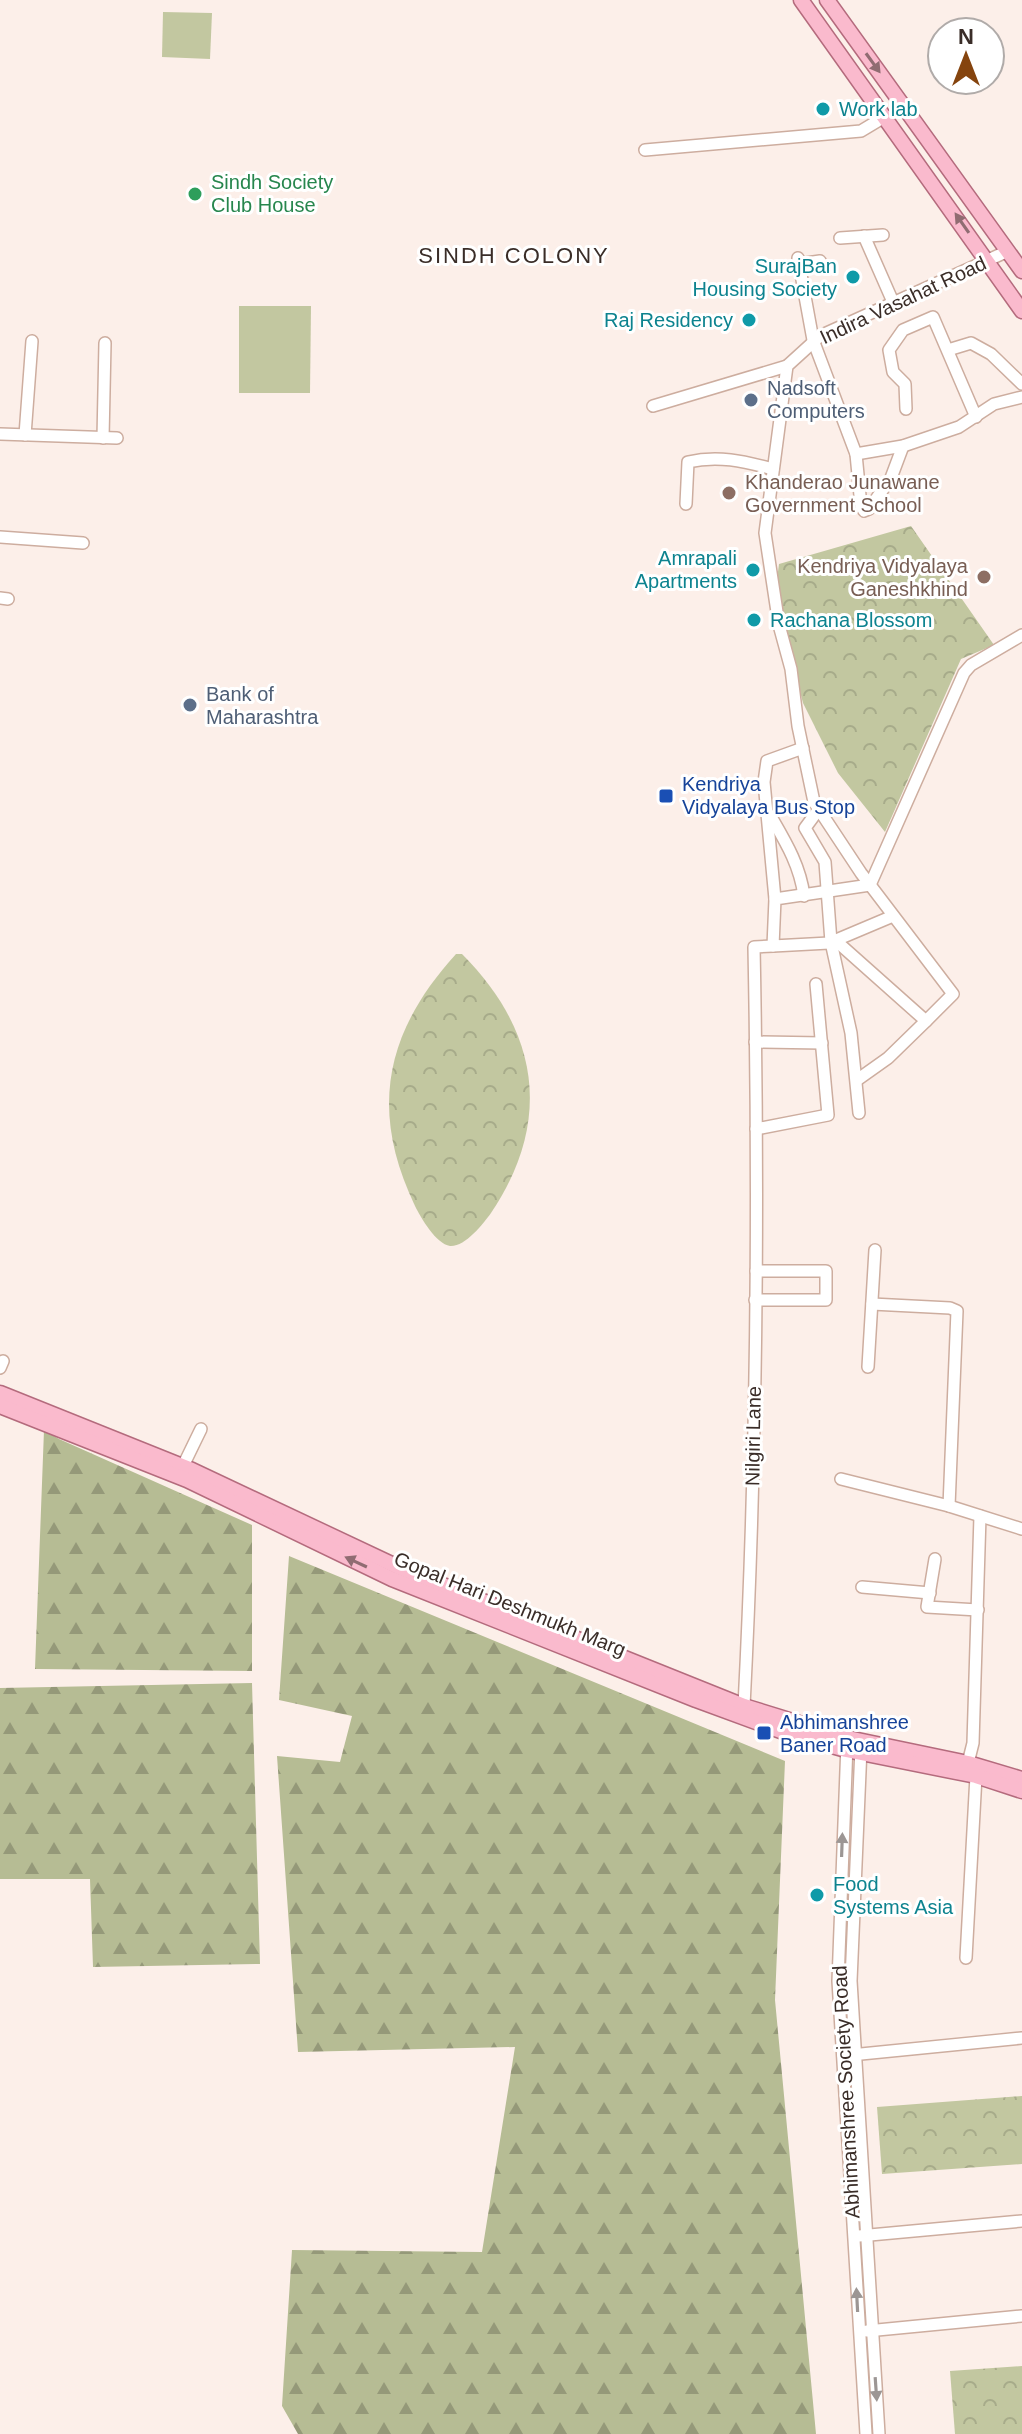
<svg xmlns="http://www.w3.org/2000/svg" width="1022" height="2434" font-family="Arial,sans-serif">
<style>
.green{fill:#c2c7a0}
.forest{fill:url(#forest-firs)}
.park{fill:url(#park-crowns)}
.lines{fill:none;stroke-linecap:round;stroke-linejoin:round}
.minor-casing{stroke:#cdad9f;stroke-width:14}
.major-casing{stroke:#b46b7d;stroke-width:17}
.minor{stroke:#fff;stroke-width:11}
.major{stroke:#fabacd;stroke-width:14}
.oneway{fill:#906c72}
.oneway2{fill:#9c9694}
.culture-dot{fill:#0f9aa8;stroke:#fff;stroke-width:3}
.leisure-dot{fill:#2e9e5b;stroke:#fff;stroke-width:3}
.service-dot{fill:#5c6f8a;stroke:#fff;stroke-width:3}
.education-dot{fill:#8d6e63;stroke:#fff;stroke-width:3}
.transit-dot{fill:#1a4fb4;stroke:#fff;stroke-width:3}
.labels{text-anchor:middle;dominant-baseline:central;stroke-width:6;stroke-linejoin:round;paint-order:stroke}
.culture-label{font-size:20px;fill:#0d838f;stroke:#fff;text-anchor:start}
.leisure-label{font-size:20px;fill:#27864d;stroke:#fff;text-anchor:start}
.street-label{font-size:20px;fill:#3a2d28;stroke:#fff}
.service-label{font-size:20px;fill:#4e5e75;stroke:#fff;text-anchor:start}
.education-label{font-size:20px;fill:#785e54;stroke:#fff;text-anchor:start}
.transit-label{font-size:20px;fill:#164399;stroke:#fff;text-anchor:start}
.neighbourhood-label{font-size:22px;letter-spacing:2px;fill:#3a2d28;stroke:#fff}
</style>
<defs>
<pattern id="forest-firs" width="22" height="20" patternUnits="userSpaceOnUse" patternTransform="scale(2)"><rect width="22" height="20" fill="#b6bc94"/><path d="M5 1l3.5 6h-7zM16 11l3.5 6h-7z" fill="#959979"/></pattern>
<pattern id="park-crowns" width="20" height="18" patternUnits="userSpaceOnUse" patternTransform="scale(2)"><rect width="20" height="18" fill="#c2c7a0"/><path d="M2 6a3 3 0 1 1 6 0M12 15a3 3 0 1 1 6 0" fill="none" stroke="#a7ab8a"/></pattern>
</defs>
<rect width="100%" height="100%" fill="#fcefe9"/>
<g class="green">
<polygon points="163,12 212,13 210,59 162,57"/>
<polygon points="239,306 311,306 310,393 239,393"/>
</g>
<g class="forest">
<polygon points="44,1430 59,1439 252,1525 252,1671 35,1669"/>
<polygon points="289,1556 785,1761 775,2000 816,2434 298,2434 282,2406 292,2250 482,2252 515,2047 298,2052 277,1756 340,1762 352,1716 279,1700"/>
<polygon points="252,1683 260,1964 93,1967 90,1879 0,1879 0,1688"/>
</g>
<g class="park">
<polygon points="911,526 994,645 961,659 885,832 838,773 803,703 775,594 779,564"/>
<path d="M456 954H462C539 1031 553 1121 491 1213 483 1224 465 1247 450 1246 436 1244 421 1218 415 1206 369 1110 385 1032 456 954Z"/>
<polygon points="1022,2096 1022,2164 882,2174 877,2107"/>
<polygon points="1022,2366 1022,2434 955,2434 950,2371"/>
</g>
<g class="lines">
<g class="minor-casing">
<g id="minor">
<polyline points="645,150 861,131 886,116"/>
<polyline points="864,236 893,302"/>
<polyline points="840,238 883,235"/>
<polyline points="798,258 813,340 856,454 903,446 959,427 994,404 1022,397"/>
<polyline points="799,264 820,261"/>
<polyline points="948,350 971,343 991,354 1022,384"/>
<polyline points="653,406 787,366"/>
<polyline points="906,409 905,384 893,372 889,350 903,330 933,317 976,417"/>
<polyline points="0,434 117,438"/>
<polyline points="25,435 32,341"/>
<polyline points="103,438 105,343"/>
<polyline points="856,454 861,506 864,511 869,509 891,478 903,446"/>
<path d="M686 504 688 462C718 455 743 461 773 469"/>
<polyline points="0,537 83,543"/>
<polyline points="0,598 8,599"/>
<polyline points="819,809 805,828 825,862 831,942 851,1033 859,1113"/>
<path d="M770 815C785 841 800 865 804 896"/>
<polyline points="775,899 764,782 767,761 803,748"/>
<polyline points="893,916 829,943 773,946 775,899 870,885 964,673 971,665 1022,635"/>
<polyline points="835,940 926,1021 953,994 861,873 814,802 798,726 791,669 779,625 765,533 787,366 820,336 1008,251"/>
<polyline points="755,1042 822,1043"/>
<polyline points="857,1080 888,1058 926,1021"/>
<polyline points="756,1129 828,1115 816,984"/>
<polyline points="755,1300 826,1300 826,1271 756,1271"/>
<polyline points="872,1304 950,1308 957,1311 949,1506"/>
<polyline points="868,1367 875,1250"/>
<polyline points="0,1368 3,1361"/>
<polyline points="183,1466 201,1429"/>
<polyline points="841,1479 949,1506 1022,1529"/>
<polyline points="935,1559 927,1607 978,1610"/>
<polyline points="862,1587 930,1593"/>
<path d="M744 1706C757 1454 759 1200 754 947L773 946"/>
<polyline points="847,1744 838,1981 866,2434"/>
<polyline points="861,1748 851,1981 879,2434"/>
<polyline points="968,1763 973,1743 980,1516"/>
<polyline points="966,1958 976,1776"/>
<polyline points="851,2055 1022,2038"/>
<polyline points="859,2236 1022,2221"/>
<polyline points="867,2331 1022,2316"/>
</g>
</g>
<g class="major-casing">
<g id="major">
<polyline points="801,0 1022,311"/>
<polyline points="827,0 1022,271"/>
<polyline points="0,1393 192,1470 398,1567 744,1706 848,1738 968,1763 1022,1779"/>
<polyline points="0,1406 187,1480 392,1579 696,1700 786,1733 846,1750 976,1776 1022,1791"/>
</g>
</g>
<use href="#minor" class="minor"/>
<use href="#major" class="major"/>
</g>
<defs><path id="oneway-solid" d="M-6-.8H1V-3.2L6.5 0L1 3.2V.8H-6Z" transform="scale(2)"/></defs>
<g class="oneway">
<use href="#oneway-solid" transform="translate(873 63) rotate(54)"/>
<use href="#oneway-solid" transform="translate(962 223) rotate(-125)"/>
<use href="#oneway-solid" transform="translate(356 1562) rotate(-155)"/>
</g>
<g class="oneway2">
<use href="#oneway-solid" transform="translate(842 1845) rotate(-88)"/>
<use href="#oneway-solid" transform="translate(857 2300) rotate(-93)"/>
<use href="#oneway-solid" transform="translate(876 2389) rotate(86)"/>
</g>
<g class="culture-dot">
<circle cx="823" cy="109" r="8"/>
<circle cx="853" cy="277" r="8"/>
<circle cx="749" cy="320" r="8"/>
<circle cx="753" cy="570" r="8"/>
<circle cx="754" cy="620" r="8"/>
<circle cx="817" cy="1895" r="8"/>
</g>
<circle class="leisure-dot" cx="195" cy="194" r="8"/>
<g class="service-dot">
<circle cx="751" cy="400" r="8"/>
<circle cx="190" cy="705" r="8"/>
</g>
<g class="education-dot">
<circle cx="729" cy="493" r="8"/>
<circle cx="984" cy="577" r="8"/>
</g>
<g class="transit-dot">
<rect x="658" y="788" width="16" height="16" rx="4"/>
<rect x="756" y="1725" width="16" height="16" rx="4"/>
</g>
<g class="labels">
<g class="culture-label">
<text x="839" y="109">Work lab</text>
<text x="837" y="266" text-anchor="end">SurajBan<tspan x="837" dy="23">Housing Society</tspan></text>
<text x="733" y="320" text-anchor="end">Raj Residency</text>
<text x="737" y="558" text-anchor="end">Amrapali<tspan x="737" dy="23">Apartments</tspan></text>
<text x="770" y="620">Rachana Blossom</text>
<text x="833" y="1884">Food<tspan x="833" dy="23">Systems Asia</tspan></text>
</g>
<g class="leisure-label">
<text x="211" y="182">Sindh Society<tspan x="211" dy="23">Club House</tspan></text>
</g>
<g class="street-label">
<text transform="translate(903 300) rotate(-25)">Indira Vasahat Road</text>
<text transform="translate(753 1436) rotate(-89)">Nilgiri Lane</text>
<text transform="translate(510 1604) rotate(22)">Gopal Hari Deshmukh Marg</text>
<text transform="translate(846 2092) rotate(-93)">Abhimanshree Society Road</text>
</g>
<g class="service-label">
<text x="767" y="388">Nadsoft<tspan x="767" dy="23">Computers</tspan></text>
<text x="206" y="694">Bank of<tspan x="206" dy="23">Maharashtra</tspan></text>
</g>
<g class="education-label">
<text x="745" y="482">Khanderao Junawane<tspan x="745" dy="23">Government School</tspan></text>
<text x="968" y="566" text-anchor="end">Kendriya Vidyalaya<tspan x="968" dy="23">Ganeshkhind</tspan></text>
</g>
<g class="transit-label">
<text x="682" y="784">Kendriya<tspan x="682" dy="23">Vidyalaya Bus Stop</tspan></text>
<text x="780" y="1722">Abhimanshree<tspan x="780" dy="23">Baner Road</tspan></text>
</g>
<g class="neighbourhood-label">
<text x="514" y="255">SINDH COLONY</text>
</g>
</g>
<g transform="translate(966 56)"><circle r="38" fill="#ffffff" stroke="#b0aba9" stroke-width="2"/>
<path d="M0-6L14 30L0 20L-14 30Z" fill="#85440e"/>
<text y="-12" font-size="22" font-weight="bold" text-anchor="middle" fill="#3a2d28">N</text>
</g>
</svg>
